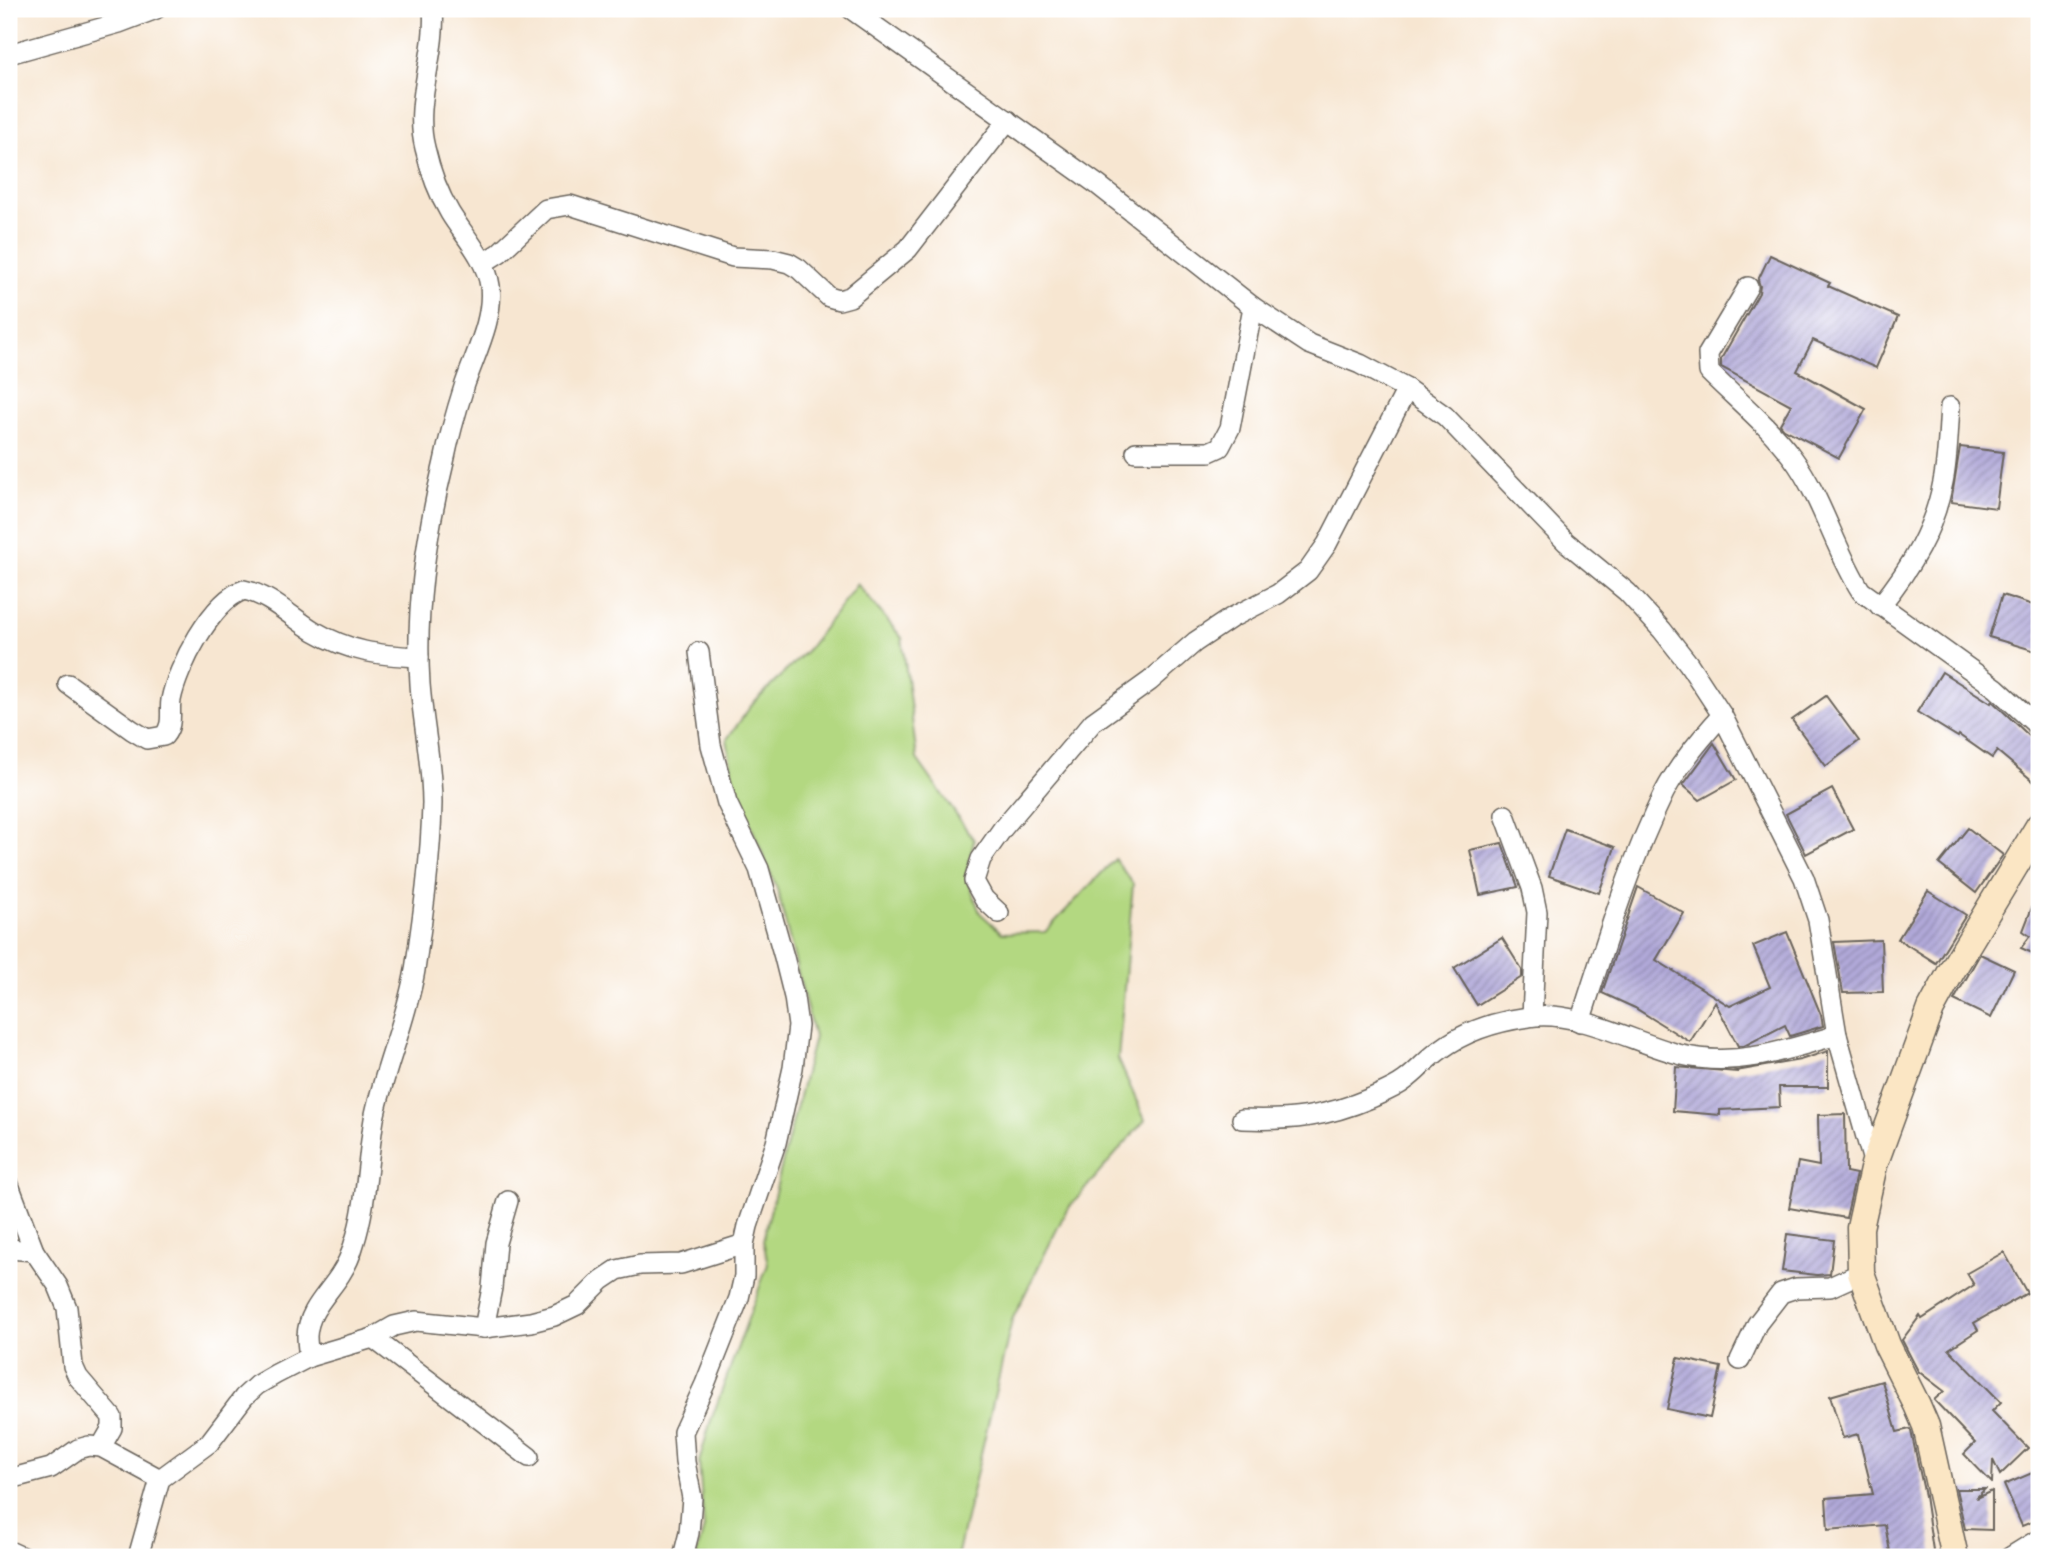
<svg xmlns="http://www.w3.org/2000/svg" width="2048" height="1566" font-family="'Balsamiq Sans',sans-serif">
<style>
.grass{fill:#b3d881;stroke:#687a4e;stroke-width:2}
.building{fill:url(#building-hatch)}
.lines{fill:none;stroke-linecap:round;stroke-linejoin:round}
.street-casing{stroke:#69635b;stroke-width:22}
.secondary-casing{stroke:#69635b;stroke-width:29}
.street{stroke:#fff;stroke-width:19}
.secondary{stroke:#fbe6c4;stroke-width:26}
</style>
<defs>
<pattern id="building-hatch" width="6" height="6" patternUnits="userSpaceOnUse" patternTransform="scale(1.75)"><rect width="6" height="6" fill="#b1a9d9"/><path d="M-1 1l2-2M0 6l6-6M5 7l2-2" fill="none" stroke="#8f89af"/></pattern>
</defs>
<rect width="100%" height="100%" fill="#fff"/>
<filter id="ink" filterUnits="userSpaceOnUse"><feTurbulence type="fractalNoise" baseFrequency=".0143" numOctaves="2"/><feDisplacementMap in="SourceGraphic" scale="14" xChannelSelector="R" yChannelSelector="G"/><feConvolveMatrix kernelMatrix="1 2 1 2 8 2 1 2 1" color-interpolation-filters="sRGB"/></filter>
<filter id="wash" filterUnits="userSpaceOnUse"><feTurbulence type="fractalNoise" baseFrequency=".00686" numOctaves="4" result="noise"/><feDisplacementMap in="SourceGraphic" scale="28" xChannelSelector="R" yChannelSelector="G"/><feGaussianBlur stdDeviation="1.57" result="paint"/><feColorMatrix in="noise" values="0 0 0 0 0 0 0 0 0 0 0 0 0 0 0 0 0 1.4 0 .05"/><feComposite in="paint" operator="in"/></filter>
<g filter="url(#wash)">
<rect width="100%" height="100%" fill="#f7e6d1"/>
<polygon class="grass" points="857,584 902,638 917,759 974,840 966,875 980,913 1002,933 1045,932 1115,859 1133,884 1118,1059 1145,1120 1066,1211 1012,1320 957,1557 696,1557 704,1528 699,1462 710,1423 768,1264 763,1240 814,1037 777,889 734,784 727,739 751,706 808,649"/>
<g id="blocks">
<g class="building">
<polygon points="1770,255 1830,283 1828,286 1898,317 1876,368 1813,340 1797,371 1866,409 1839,458 1784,429 1780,424 1791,405 1721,367 1721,359 1759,293 1760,286 1758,280"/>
<polygon points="1960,447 2003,452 1996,508 1951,502"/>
<polygon points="2002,595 2039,607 2039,652 1989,637"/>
<polygon points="1942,672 1991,703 1992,701 2039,745 2039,786 1997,751 1992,758 1959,735 1958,737 1917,712"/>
<polygon points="1826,696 1859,741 1826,766 1792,720"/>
<polygon points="1714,743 1736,780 1700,800 1683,785"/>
<polygon points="1832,789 1853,829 1806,854 1786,814"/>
<polygon points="1968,828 2003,855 1976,893 1939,864"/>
<polygon points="1565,829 1615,847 1599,893 1549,876"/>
<polygon points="1502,843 1518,887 1480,895 1470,850"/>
<polygon points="1638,887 1684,913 1656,960 1730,1006 1770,987 1753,946 1787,932 1821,1015 1823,1026 1790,1036 1785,1025 1744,1046 1738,1046 1715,1002 1690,1042 1635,1008 1602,993"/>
<polygon points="1928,891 1966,915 1936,963 1898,939"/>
<polygon points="2038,892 2039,892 2039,956 2021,948 2030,936 2023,931"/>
<polygon points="1502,938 1522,970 1522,977 1477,1005 1454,968"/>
<polygon points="1881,940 1883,992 1843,993 1834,942"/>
<polygon points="1980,954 2014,970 1991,1018 1954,1000"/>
<polygon points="1828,1051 1828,1087 1779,1087 1780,1107 1720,1110 1720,1115 1673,1111 1676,1067 1738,1072 1736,1071 1800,1060"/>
<polygon points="1845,1114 1846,1172 1856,1174 1846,1218 1789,1208 1798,1162 1819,1166 1818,1115"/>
<polygon points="1787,1234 1834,1240 1830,1274 1817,1275 1782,1271"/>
<polygon points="2004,1252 2027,1293 1974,1323 1978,1330 1949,1349 2001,1402 1992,1411 2028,1448 2000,1475 1993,1460 1992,1483 1964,1454 1975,1443 1934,1400 1944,1391 1918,1371 1902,1340 1920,1316 1922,1319 1974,1285 1967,1273"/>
<polygon points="1678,1358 1721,1367 1710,1418 1667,1409"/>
<polygon points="1882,1381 1897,1432 1910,1429 1911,1431 1925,1496 1934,1557 1891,1557 1885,1525 1828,1530 1826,1498 1873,1494 1858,1434 1843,1438 1830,1396"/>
<polygon points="2039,1470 2039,1519 2022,1526 2004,1485"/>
<polygon points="1956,1489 1985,1489 1976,1498 1992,1491 1992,1530 1965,1529"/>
</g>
</g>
</g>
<g filter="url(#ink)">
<use href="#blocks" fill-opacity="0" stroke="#69635b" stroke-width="2"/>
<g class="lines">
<g class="street-casing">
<g id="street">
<polyline points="851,9 1098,185 1253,307 1309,344 1360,364 1407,389 1445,416 1566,542 1627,592 1662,630 1688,663 1722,715 1804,878 1818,920 1837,1035 1874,1165"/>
<polyline points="9,54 119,23 156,9"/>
<polyline points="483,263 499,253 546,209 570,205 733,257 773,259 789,263 799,269 829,297 839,300 850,297 908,249 1008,120"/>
<path d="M1748 287 1708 354 1709 372C1737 400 1768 425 1792 457 1822 497 1834 548 1861 591L1996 688 2039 727"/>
<polyline points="1136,452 1209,452 1220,447 1230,428 1253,307"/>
<path d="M1880 606C1910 569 1934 530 1943 482 1948 458 1948 432 1950 407"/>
<polyline points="699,652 711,745 727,803 759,869 784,957 794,997 798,1026 793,1068 776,1143 748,1226 744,1244"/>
<path d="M68 684 132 730 147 739 164 736C174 724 169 713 171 700 177 668 212 600 244 590 270 595 292 618 314 631 350 652 378 655 419 657"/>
<polyline points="1505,815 1532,888 1537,912 1532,1016"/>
<polyline points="999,913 984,899 974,881 981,859 1003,828 1093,722 1150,681 1195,642 1231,618 1278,594 1308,571 1327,544 1407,389"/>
<path d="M1580 1022C1605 945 1628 866 1664 793 1679 764 1701 739 1722 715"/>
<path d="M1242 1119C1291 1121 1326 1117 1371 1098 1382 1093 1395 1088 1404 1081 1417 1072 1427 1059 1440 1050 1465 1031 1499 1021 1529 1017 1577 1009 1636 1044 1682 1055 1736 1068 1786 1050 1837 1035"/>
<polyline points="9,1185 34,1251 58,1286 67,1308 73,1366 78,1377 112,1417 112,1428 101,1447"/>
<polyline points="9,1249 34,1251"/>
<polyline points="484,1328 492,1288 496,1243 508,1201"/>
<polyline points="373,1338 529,1457"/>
<path d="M309 1357C308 1350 307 1343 307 1336 308 1311 327 1295 340 1275 346 1266 351 1255 354 1244 367 1204 367 1160 374 1119 384 1069 407 1019 415 970 423 915 431 859 432 803 432 763 423 724 420 684 415 609 426 535 444 462 449 437 456 412 464 387 474 356 494 320 490 286 486 258 464 236 450 213 438 193 430 170 425 148 413 102 437 55 433 9"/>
<polyline points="1740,1360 1757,1324 1781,1293 1796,1288 1830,1287 1861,1273"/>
<polyline points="9,1479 51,1468 78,1449 89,1446 101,1447 160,1479"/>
<polyline points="9,1551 22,1557"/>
<polyline points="138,1557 160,1479 209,1443 244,1397 257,1385 276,1374 309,1357 373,1338 394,1326 416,1321 484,1328 531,1322 554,1316 577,1305 602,1280 617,1270 640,1265 681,1264 744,1244 744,1276 739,1298 705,1384 683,1432 685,1462 692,1498 689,1533 683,1557"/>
<polyline points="2010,1557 2039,1539"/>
</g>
</g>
<g class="secondary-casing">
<polyline id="secondary" points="1955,1557 1926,1426 1917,1405 1887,1345 1861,1273 1860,1228 1874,1165 1931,1009 1951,972 2039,826"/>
</g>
<use href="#street" class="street"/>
<use href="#secondary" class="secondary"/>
</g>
</g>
<rect width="2048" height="1566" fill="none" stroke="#fff" stroke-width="35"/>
</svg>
